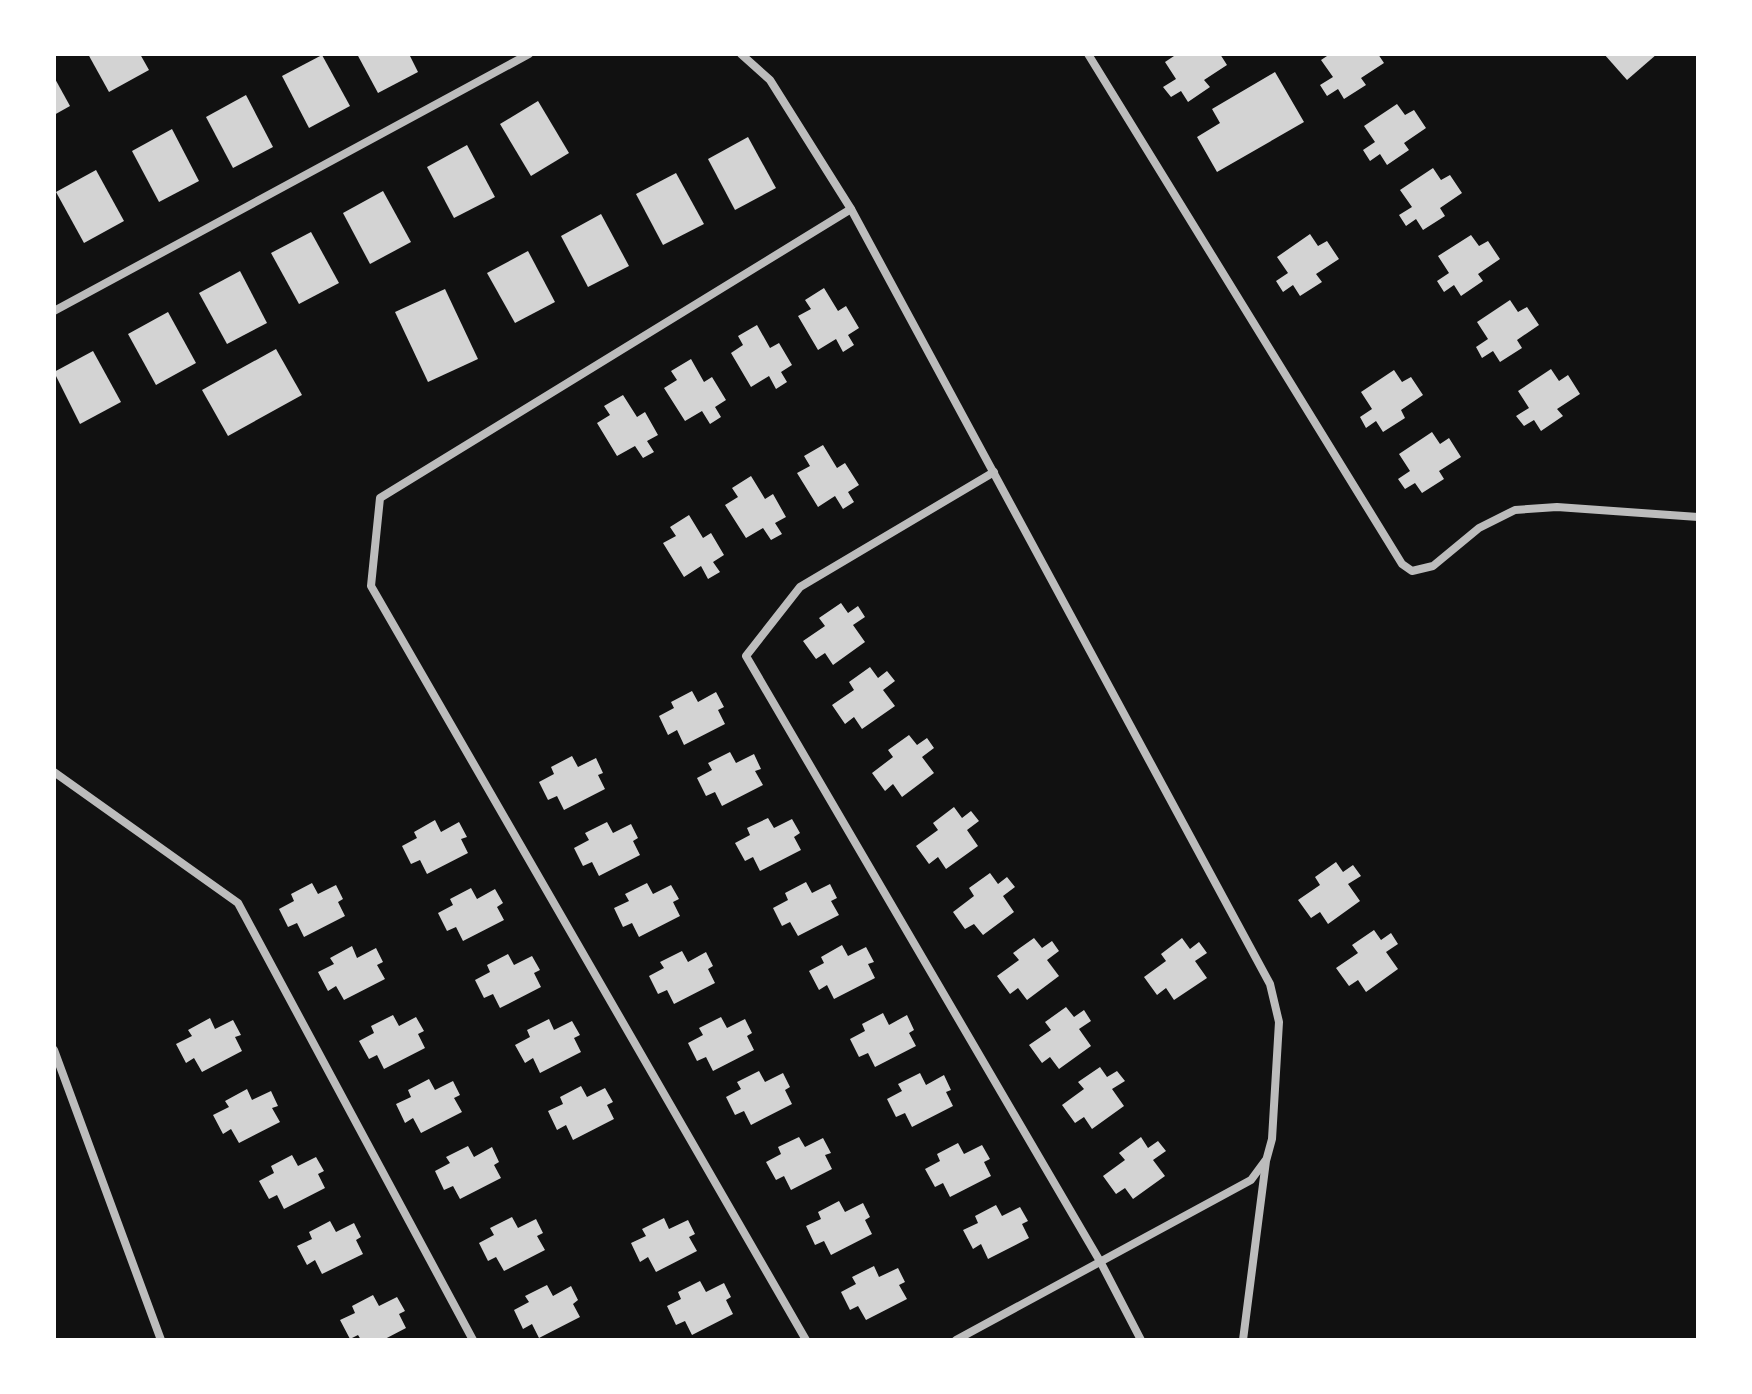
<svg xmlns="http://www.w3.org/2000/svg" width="1752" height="1394" font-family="'Asap Condensed',sans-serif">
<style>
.building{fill:#d3d3d3}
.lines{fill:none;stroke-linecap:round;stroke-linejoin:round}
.minor{stroke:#bcbcbc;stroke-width:8}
</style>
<rect width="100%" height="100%" fill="#111"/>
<g class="building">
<polygon points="88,54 140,54 149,70 109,92"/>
<polygon points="357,54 409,54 418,72 378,93"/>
<polygon points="1177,54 1220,54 1227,65 1204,80 1210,87 1188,102 1181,91 1171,97 1163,87 1176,79 1165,62"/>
<polygon points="1330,54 1378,54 1384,63 1361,78 1366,85 1344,99 1338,89 1327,96 1320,85 1333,77 1321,60"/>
<polygon points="1604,54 1657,54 1627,80"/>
<polygon points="322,55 350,106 309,128 282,76"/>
<polygon points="1275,72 1304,122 1217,172 1197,137 1220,123 1212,109"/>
<polygon points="54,77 70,106 54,115"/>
<polygon points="246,95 273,147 233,168 206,117"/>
<polygon points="538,101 569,153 531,176 500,124"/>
<polygon points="1397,104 1405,115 1414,110 1426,128 1404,143 1409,150 1387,165 1380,154 1370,161 1363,150 1375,142 1364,126"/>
<polygon points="172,129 199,181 159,202 132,151"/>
<polygon points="748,137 776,188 735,210 708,159"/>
<polygon points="467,145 495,197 454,218 427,167"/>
<polygon points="1433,168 1441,180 1450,175 1462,193 1440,208 1445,216 1423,230 1416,219 1406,226 1399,215 1412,207 1400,190"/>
<polygon points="96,170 124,221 84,243 56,192"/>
<polygon points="676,173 704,224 663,245 636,194"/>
<polygon points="383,191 411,242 370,264 343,213"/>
<polygon points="601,214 629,266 588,287 561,236"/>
<polygon points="311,232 339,283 299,304 271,253"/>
<polygon points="1310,234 1318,246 1327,241 1339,259 1316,274 1322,282 1300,296 1293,285 1283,292 1276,281 1288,273 1277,257"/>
<polygon points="1471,235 1479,246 1488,241 1500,259 1478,274 1483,281 1461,296 1454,285 1444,292 1437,281 1449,273 1438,256"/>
<polygon points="528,251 555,302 515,323 487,273"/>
<polygon points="240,271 267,323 227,344 199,293"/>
<polygon points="824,288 838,311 846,306 859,328 848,335 854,345 843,352 836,339 818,350 798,316 811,309 805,300"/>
<polygon points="445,289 478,359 428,382 395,312"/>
<polygon points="1510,300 1518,312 1527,307 1539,325 1517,340 1522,348 1500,362 1493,351 1482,358 1476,347 1488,339 1477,322"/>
<polygon points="168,312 196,363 156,385 128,334"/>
<polygon points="757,325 770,348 779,343 792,365 781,372 787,382 776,389 769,376 751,387 731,353 743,345 738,336"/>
<polygon points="276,349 302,395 228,436 202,390"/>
<polygon points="93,351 121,402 80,424 54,372"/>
<polygon points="691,359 704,382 712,377 726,400 715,407 721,417 710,424 702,411 685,421 664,388 677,380 671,371"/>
<polygon points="1551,369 1559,381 1568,375 1580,394 1557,409 1563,416 1541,431 1534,420 1524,426 1516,416 1529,408 1518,391"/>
<polygon points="1394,370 1402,382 1411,377 1423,395 1401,410 1405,418 1383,432 1376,421 1366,428 1360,417 1372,409 1361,392"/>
<polygon points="623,395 637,417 645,412 658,435 647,441 654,452 643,458 635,446 617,456 597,423 610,415 604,406"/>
<polygon points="1432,432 1440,444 1449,438 1461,457 1439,471 1444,479 1422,493 1415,483 1405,489 1398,479 1410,471 1399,454"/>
<polygon points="823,445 837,468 845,463 859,485 848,492 854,502 843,509 835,496 818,507 797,473 810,466 804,456"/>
<polygon points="751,476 765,499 773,494 786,517 775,523 782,534 771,540 763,528 746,538 725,505 738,497 732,488"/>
<polygon points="689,515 703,538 711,533 724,555 713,562 720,572 708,579 701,566 684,577 663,543 676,536 670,527"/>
<polygon points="841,603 848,613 858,606 865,617 853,625 865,642 833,665 825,653 816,659 803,641 825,626 819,618"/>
<polygon points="870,667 878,678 887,671 895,681 883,690 895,706 862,729 854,717 845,724 832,705 854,690 849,682"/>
<polygon points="692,691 698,702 716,692 724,707 718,710 725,724 684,745 677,730 668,735 659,716 674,708 671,702"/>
<polygon points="909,735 917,745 927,738 934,748 922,757 934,773 902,797 893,784 885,791 872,773 893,757 888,750"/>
<polygon points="730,752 736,763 754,754 761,769 755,771 763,785 722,806 715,792 706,796 697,778 712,770 708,763"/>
<polygon points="572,756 578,767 596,758 603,773 598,775 605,789 564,810 557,796 548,800 539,782 554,774 551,767"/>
<polygon points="954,807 962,818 971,811 979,821 967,830 978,846 946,869 938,857 929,864 916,846 938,830 933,823"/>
<polygon points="768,818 774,828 792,819 800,833 794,837 801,850 760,871 753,857 745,861 735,843 750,835 747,828"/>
<polygon points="435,820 441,832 459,822 467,837 461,839 468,853 427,874 420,860 411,864 402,846 417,838 414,832"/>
<polygon points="607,822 613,833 631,824 638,838 633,841 640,855 599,876 592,862 583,866 574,848 589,840 585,833"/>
<polygon points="1336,862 1343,872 1353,865 1361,876 1348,884 1360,901 1328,924 1320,912 1311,918 1298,900 1320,885 1315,877"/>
<polygon points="990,873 998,884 1007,877 1015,887 1003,896 1014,912 983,935 974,924 965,929 953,912 974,896 969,888"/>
<polygon points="806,882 812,893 830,884 837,898 831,901 839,915 798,936 790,922 782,926 773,908 788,900 785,893"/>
<polygon points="312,883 318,894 336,885 343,899 338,902 345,916 304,937 297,923 288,927 279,909 294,901 291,894"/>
<polygon points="647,883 653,894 671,885 679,899 673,902 680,916 639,937 632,923 623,927 614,908 629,901 625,894"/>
<polygon points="471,888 477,899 495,889 503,903 497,907 504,920 463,941 456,927 447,931 438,913 453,905 450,899"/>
<polygon points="1374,930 1381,940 1391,933 1398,944 1386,952 1398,969 1366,992 1358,980 1349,986 1336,968 1358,953 1352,945"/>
<polygon points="1034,938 1042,948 1052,941 1059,951 1047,960 1059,976 1027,1000 1018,988 1010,994 997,976 1019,960 1013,953"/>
<polygon points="1182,938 1190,949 1199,942 1207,953 1195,961 1207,978 1174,1000 1166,988 1157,995 1144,977 1166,961 1161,954"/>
<polygon points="842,945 848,956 866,947 874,962 868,964 875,978 834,999 827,985 819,990 809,971 824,963 821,957"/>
<polygon points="352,946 357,958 376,948 383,962 377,965 385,979 344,1000 336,986 328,991 318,972 334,964 330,958"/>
<polygon points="682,951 688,962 706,952 713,966 708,969 715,983 674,1004 667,990 658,994 649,976 664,968 660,962"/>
<polygon points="508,954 514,965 532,956 540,970 534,973 541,987 500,1008 493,994 484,998 475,980 490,972 487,965"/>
<polygon points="1066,1007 1074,1017 1084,1010 1091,1021 1079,1029 1091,1046 1059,1069 1050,1057 1042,1063 1029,1045 1051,1030 1045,1022"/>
<polygon points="883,1013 889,1025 907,1015 914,1030 909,1033 916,1046 875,1067 868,1053 859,1057 850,1039 865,1031 862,1024"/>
<polygon points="393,1015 399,1026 416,1017 424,1031 418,1034 425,1048 384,1069 377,1055 369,1059 359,1041 374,1033 371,1026"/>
<polygon points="721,1017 727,1028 745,1019 752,1033 747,1036 754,1050 713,1071 706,1057 697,1061 688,1043 703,1035 699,1028"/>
<polygon points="210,1018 215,1029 233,1020 241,1035 235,1037 242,1051 202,1072 194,1058 186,1063 176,1044 192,1036 188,1030"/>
<polygon points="549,1019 554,1030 572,1021 580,1035 574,1038 581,1052 540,1073 533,1058 525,1063 515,1045 530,1037 527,1030"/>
<polygon points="1100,1067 1107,1077 1117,1071 1125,1081 1112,1089 1124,1106 1092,1129 1084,1117 1075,1123 1062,1105 1084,1089 1078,1082"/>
<polygon points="759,1071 765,1082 783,1073 790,1087 785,1090 792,1104 751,1125 744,1111 735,1115 726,1097 741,1089 737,1082"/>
<polygon points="920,1073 926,1085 944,1075 951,1090 946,1092 953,1106 912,1127 905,1113 896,1117 887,1099 902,1091 898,1084"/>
<polygon points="429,1079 435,1090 453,1081 460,1095 454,1098 462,1112 421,1133 413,1118 405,1123 396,1104 411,1097 408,1090"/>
<polygon points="581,1086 587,1097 605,1088 613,1102 607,1105 614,1119 573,1140 566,1125 557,1130 548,1111 563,1104 560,1097"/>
<polygon points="247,1089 252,1100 271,1091 278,1106 272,1108 280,1122 239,1143 231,1129 223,1134 213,1115 229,1107 225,1101"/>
<polygon points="799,1137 805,1147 823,1138 831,1153 825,1155 832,1169 791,1190 784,1176 776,1180 766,1162 781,1154 778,1147"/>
<polygon points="1141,1137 1148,1148 1158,1141 1166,1151 1153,1160 1165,1176 1133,1199 1125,1188 1116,1194 1103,1176 1125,1160 1119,1153"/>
<polygon points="958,1143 964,1154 982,1145 990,1159 984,1162 991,1176 950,1197 943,1183 935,1187 925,1169 940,1161 937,1154"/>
<polygon points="468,1146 474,1157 492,1147 499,1162 494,1165 501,1178 460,1199 453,1186 444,1190 435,1171 450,1163 446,1157"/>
<polygon points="292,1155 298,1166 316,1157 324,1171 318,1174 325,1188 284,1209 277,1195 269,1199 259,1181 274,1173 271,1166"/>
<polygon points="839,1201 845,1212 863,1203 870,1217 865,1220 872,1234 831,1255 824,1241 815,1245 806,1226 821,1219 818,1212"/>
<polygon points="996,1205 1002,1216 1020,1207 1028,1221 1022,1224 1029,1238 988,1259 981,1244 973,1249 963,1230 978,1223 975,1216"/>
<polygon points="512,1217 518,1228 536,1219 543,1233 537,1236 545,1250 504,1271 496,1257 488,1261 479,1243 494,1235 490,1228"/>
<polygon points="664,1218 669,1229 688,1220 695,1234 689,1237 697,1251 656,1272 648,1257 640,1262 631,1243 646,1236 642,1229"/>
<polygon points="330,1221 336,1232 354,1223 361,1237 356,1240 363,1254 322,1274 315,1260 307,1265 297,1246 312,1239 309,1232"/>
<polygon points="874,1266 879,1277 898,1268 905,1282 899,1285 907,1299 866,1320 858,1306 850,1310 841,1292 856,1284 852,1277"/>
<polygon points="700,1281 706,1292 724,1283 731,1297 726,1300 733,1314 692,1335 685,1321 676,1325 667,1306 681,1299 678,1292"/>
<polygon points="547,1285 553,1296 571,1286 578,1300 573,1304 580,1317 539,1338 532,1324 523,1329 514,1310 529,1302 525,1296"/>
<polygon points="373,1295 379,1306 397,1297 405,1311 399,1314 406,1328 383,1340 361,1340 358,1335 350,1339 340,1320 355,1313 352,1306"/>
</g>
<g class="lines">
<g class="minor">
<polyline points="741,54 770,80 851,209 1270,984 1279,1022 1272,1139 1266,1161 1243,1340"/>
<polyline points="1088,54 1402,564 1412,571 1433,566 1479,528 1515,510 1557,507 1698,517"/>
<polyline points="54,311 529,54"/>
<polyline points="994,472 800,587 746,656 1101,1263 1141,1340"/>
<polyline points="54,772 238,903 473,1340"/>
<polyline points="54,1050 161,1340"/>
<polyline points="806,1340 371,586 380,498 851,209"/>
<polyline points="956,1340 1251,1180 1265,1161"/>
</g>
</g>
<rect width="1752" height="1394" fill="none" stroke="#ffffff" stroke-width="112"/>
</svg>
